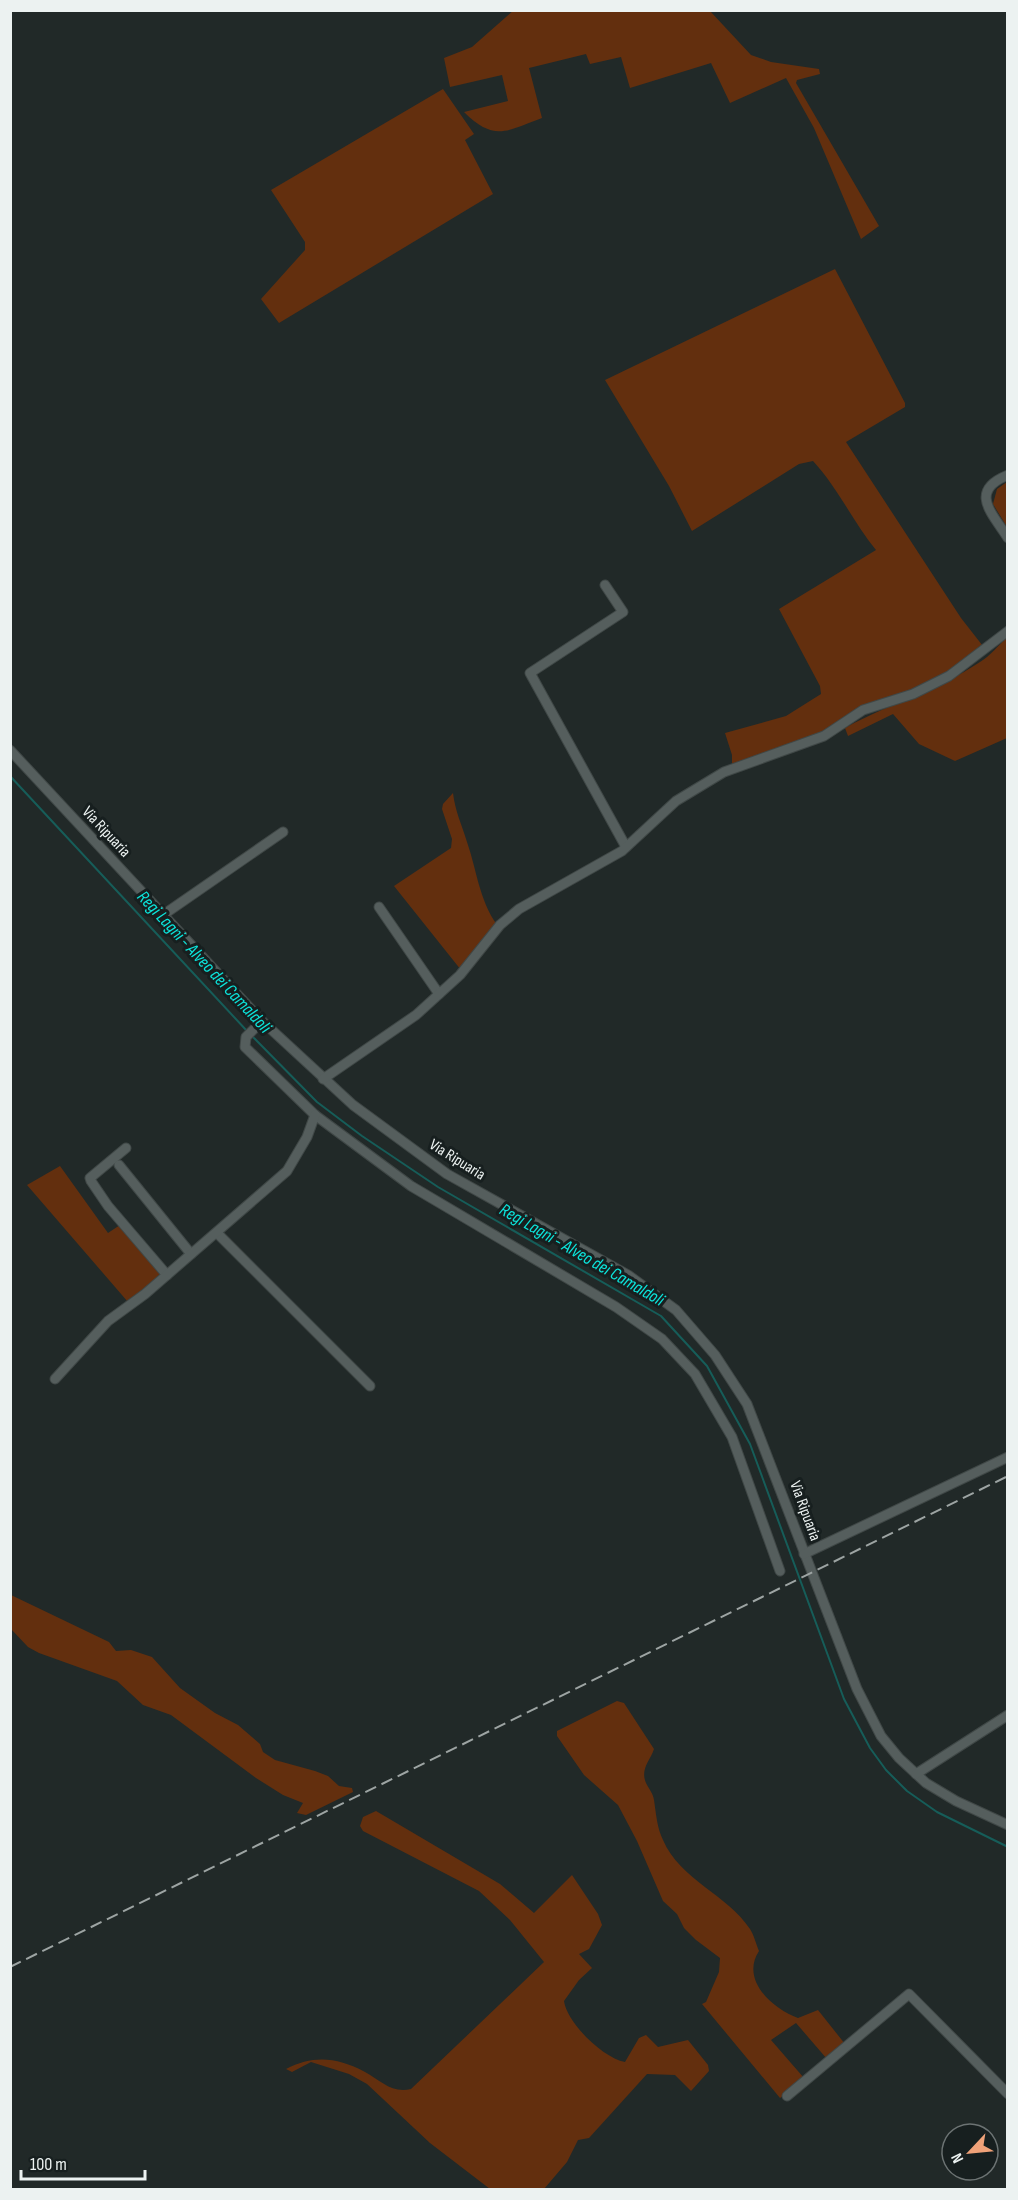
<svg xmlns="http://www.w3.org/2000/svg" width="1018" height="2200" font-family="'Sofia Sans Condensed',sans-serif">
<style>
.green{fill:#632f0e}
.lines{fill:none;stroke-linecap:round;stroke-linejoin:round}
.stream{stroke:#165d59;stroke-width:2}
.minor-casing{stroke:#404847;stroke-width:11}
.minor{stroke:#555e5d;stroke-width:9}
.rail{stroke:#9da4a3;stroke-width:2;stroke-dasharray:12 6;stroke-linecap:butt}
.labels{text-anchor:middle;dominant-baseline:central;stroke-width:6;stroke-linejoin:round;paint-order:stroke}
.street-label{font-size:16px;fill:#ecf2f1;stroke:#171f1f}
.water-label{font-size:18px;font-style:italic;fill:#0ce4db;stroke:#171f1f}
</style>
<rect width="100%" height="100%" fill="#212928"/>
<g class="green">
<path d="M514 10 710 11 751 55 771 62 819 69 820 74 797 80 796 83 879 226 861 239 814 128 786 78 730 103 711 63 630 88 621 57 590 64 586 54 529 68 542 118C507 131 494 142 464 112L508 101 502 75 450 87 444 58 472 47Z"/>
<polygon points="443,89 474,134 465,140 493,194 279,323 261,299 305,250 305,242 271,190"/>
<path d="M835 269 905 403V407L846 442 961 618 986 650 971 662 811 738 732 767V755L725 733 786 716 821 694 820 686 779 609 876 550C853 522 838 488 813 461L799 464 692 531 669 486 605 380Z"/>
<polygon points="1007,482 1008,482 1007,527 993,504 997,489"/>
<path d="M1007 637V738L955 761 919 744 893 714 848 736 845 728C888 704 938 690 980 662 990 656 999 645 1007 637Z"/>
<path d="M453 793C455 811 462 825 467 842 477 871 479 899 497 925L461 970 394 886 451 848 452 839 442 809 443 804Z"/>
<polygon points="60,1166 108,1233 120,1225 162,1275 128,1302 27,1185"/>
<polygon points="11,1595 109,1642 116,1651 131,1650 152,1657 180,1688 215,1713 238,1725 260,1744 263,1752 275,1760 315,1771 328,1776 339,1786 352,1788 353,1792 306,1815 297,1813 303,1803 283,1795 256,1778 171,1715 143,1705 117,1681 39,1653 28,1647 11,1629"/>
<path d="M617 1701 624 1703 654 1749C650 1761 640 1769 646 1783 649 1789 653 1793 654 1800 656 1813 657 1828 663 1840 680 1880 727 1894 750 1929 754 1935 756 1944 759 1951 740 1980 773 2009 798 2018L818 2010 845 2044 827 2059 796 2023 771 2040 804 2078 780 2098 702 2004 706 2002 719 1972 720 1958 696 1940 684 1928 677 1914 663 1901 637 1841 618 1805 584 1775 557 1736V1731Z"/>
<path d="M376 1811 500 1884 534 1913 572 1875 598 1914 602 1925 589 1949 579 1954 592 1968 579 1980 564 2001C567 2023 603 2058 625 2062L639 2038 646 2035 658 2047 688 2040 708 2065 709 2071 691 2091 675 2075 647 2074 589 2138 578 2140 567 2162 544 2189H490L430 2143 367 2084 349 2074 311 2062 292 2072 286 2069C313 2055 337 2057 365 2072 380 2080 392 2094 411 2089L544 1962 510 1920 479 1891 363 1831 360 1826 363 1817Z"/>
</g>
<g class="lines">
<g class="stream">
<polyline points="10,776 247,1031"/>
<polyline points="251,1035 317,1102 362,1136 438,1187 661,1316 707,1366 750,1444 844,1699 870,1748 886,1770 907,1791 937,1812 1008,1847"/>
</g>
<g class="minor-casing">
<g id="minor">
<path d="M1008 475C968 491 992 513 1008 538"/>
<polyline points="605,585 623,612 530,673 626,847"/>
<polyline points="10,750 262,1021 353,1105 447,1174 628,1275 676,1310 715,1355 747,1404 857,1689 881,1736 899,1758 926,1783 956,1801 1008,1825"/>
<polyline points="379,907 439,994"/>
<polyline points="163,915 283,832"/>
<polyline points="262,1021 246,1037 245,1047 315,1115 411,1186 616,1307 662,1339 695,1374 732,1437 780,1571"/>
<polyline points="323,1079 416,1015 460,975 500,925 519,909 622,851 676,801 724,772 824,736 863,710 913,694 949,676 1008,631"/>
<polyline points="126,1148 90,1178 91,1181 108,1206 167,1275"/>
<polyline points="119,1165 191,1254"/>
<polyline points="217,1233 370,1386"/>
<polyline points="55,1379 108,1321 145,1294 287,1171 307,1137 315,1115"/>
<polyline points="804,1554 1008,1457"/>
<polyline points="916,1774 1008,1715"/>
<polyline points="787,2096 909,1994 1008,2094"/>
</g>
</g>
<use href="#minor" class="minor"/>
<polyline class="rail" points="10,1967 1008,1476"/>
</g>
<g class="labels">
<g class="street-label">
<text transform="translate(106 832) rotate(47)">Via Ripuaria</text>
<text transform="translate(457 1160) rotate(32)">Via Ripuaria</text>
<text transform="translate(805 1511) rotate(70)">Via Ripuaria</text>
</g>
<g class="water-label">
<text transform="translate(204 962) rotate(47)">Regi Lagni - Alveo dei Camaldoli</text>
<text transform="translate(582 1255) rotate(30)">Regi Lagni - Alveo dei Camaldoli</text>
</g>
</g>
<rect width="1018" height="2200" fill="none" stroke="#ecf2f1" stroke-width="24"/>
<g transform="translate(970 2152) rotate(244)"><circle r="28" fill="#171f1f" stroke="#6c7373" stroke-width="1.5"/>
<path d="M0-4.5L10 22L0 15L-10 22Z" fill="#f0a279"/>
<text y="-9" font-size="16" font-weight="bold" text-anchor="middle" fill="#ecf2f1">N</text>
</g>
<path d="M21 2170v9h124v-9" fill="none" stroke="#ecf2f1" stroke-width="3"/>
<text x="30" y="2170" font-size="18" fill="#ecf2f1" stroke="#171f1f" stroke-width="4.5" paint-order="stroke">100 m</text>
</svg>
